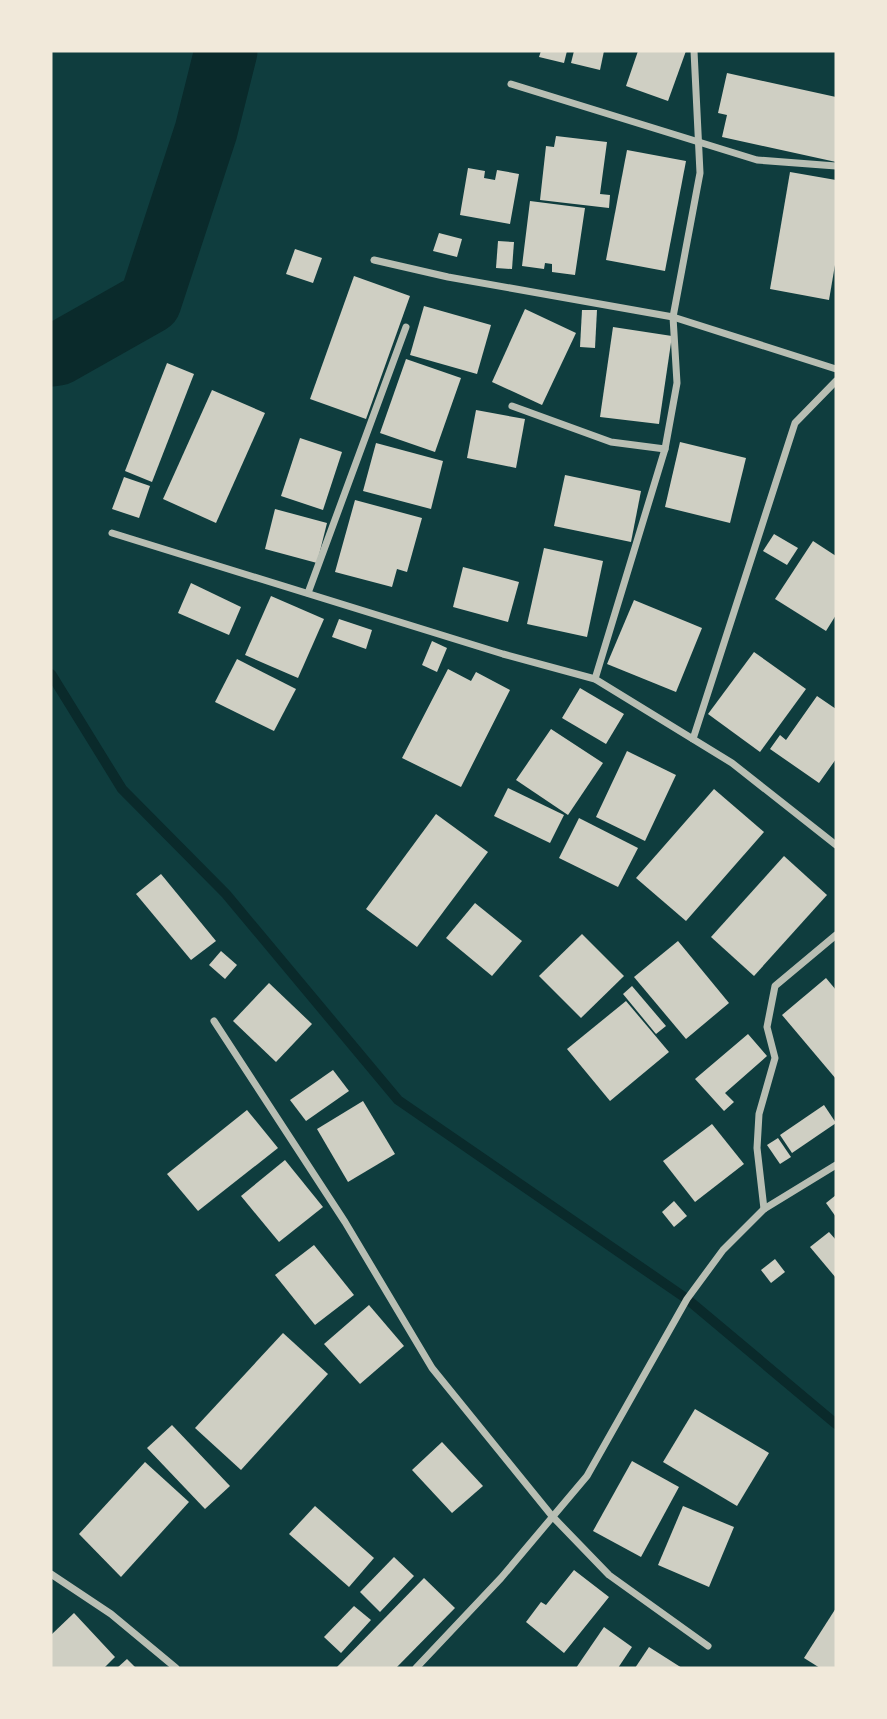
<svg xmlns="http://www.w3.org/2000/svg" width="887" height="1719" font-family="Mulish,sans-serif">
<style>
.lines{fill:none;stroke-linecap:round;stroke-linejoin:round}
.stream{stroke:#0a2a2b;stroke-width:10}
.river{stroke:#0a2a2b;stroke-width:63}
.building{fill:#cfcfc3}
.minor{stroke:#b8beb3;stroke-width:7}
</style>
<rect width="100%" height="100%" fill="#0f3d3e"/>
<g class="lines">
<polyline class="stream" points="51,674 122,789 226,894 398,1100 687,1299 836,1424"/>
<polyline class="river" points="51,355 58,354 150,302 206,131 226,51"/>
</g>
<g class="building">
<polygon points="541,51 567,51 564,63 539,57"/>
<polygon points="574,51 604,51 600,70 571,63"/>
<polygon points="638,51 686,51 668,101 626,86"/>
<polygon points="727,73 836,97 836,162 722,137 727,115 718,113"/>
<polygon points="556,136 607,142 600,194 610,195 609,208 540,200 546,146 554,147"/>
<polygon points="627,150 686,161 665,271 606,260"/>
<polygon points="468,168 485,171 484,178 495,180 497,170 519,174 510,224 460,215"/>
<polygon points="790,172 836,180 836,259 829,300 770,289"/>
<polygon points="530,201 585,208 575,275 552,272 552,264 545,263 544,269 522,266"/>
<polygon points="439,233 462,239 457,257 433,251"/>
<polygon points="498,241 514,242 512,269 496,268"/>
<polygon points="295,249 322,258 313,283 286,274"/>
<polygon points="354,276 410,296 366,419 310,399"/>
<polygon points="424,306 491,325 477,374 410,355"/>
<polygon points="525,309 576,333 542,405 492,382"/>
<polygon points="582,310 597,310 595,348 580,347"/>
<polygon points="613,327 672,336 659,424 600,417"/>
<polygon points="406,359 461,378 435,452 380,433"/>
<polygon points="167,363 194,374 152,482 125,471"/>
<polygon points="212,390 265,413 216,523 163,499"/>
<polygon points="476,410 525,419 516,468 467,458"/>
<polygon points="300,438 342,452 323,510 281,496"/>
<polygon points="680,442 746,458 730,523 665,507"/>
<polygon points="376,443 443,461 431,509 363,491"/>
<polygon points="565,475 641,491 631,542 554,526"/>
<polygon points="124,477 150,486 139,518 112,509"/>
<polygon points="355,500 422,518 407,572 397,569 392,587 335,572"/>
<polygon points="275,509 327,523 317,563 265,549"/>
<polygon points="774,534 798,548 787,565 763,551"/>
<polygon points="813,541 836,556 836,615 826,631 775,599"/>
<polygon points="544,548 603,561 587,637 527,624"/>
<polygon points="463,567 519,582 508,622 453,607"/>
<polygon points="191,583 241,607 229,635 178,613"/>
<polygon points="271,596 324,619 298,678 245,655"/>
<polygon points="634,600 702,628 676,692 607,664"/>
<polygon points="339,619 372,630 366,649 332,637"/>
<polygon points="432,641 447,648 437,672 422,665"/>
<polygon points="754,652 806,689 760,752 708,714"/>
<polygon points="237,659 296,689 274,731 215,702"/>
<polygon points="448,669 471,681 476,672 510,690 461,787 402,758"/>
<polygon points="580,688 624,714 606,744 562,718"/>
<polygon points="817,696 836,709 836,759 819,783 770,749 780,735 786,740"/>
<polygon points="551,729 603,763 568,815 516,780"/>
<polygon points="627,751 676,775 645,841 596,817"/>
<polygon points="508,788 564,815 550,843 494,816"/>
<polygon points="714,789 764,832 686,921 636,878"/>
<polygon points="436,814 488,852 417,947 366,909"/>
<polygon points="579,818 638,848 618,887 559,858"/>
<polygon points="784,856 827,895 754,976 711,937"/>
<polygon points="161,874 216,941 191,960 136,894"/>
<polygon points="475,903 522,941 492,976 446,938"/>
<polygon points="582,934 624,976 581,1018 539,976"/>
<polygon points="678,941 729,1003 686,1039 634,977"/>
<polygon points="221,951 237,965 225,979 209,965"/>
<polygon points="826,978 836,990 836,1079 782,1015"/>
<polygon points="269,983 312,1024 276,1062 233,1021"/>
<polygon points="632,986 666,1026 656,1034 623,994"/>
<polygon points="626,1001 669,1052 610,1101 567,1049"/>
<polygon points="748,1034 767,1056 725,1093 734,1102 724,1111 695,1079"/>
<polygon points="333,1070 349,1091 306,1121 290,1100"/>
<polygon points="363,1101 395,1154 348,1182 317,1129"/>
<polygon points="824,1105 836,1123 792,1153 780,1135"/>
<polygon points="247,1110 278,1148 198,1211 167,1174"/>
<polygon points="712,1124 744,1164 695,1202 663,1161"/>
<polygon points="778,1138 791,1157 780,1164 767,1145"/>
<polygon points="285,1160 323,1207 279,1242 241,1196"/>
<polygon points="836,1195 836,1217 826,1203"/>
<polygon points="674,1201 687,1216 674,1227 662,1212"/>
<polygon points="829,1232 836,1240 836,1278 810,1247"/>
<polygon points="314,1245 354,1295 315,1325 275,1275"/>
<polygon points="775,1259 785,1272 771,1283 761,1270"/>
<polygon points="369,1305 404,1346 360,1384 324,1344"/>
<polygon points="283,1333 328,1374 241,1470 195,1428"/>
<polygon points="695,1409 769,1453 737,1506 663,1462"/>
<polygon points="172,1425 230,1486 205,1509 147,1448"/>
<polygon points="442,1442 483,1486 452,1513 412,1470"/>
<polygon points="632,1461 679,1487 641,1557 593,1531"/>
<polygon points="145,1462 189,1502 121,1577 79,1534"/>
<polygon points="315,1506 374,1558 349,1587 289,1534"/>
<polygon points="683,1506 734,1527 709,1587 658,1565"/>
<polygon points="394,1557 414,1576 380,1612 360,1592"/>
<polygon points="574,1570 609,1597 564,1653 526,1622 541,1602 546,1605"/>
<polygon points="424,1578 455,1608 396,1668 336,1668"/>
<polygon points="354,1606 371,1620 341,1653 324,1637"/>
<polygon points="836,1608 836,1668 820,1668 804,1658"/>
<polygon points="74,1613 115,1657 104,1668 51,1668 51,1635"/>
<polygon points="604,1627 632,1647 618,1668 576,1668"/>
<polygon points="649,1647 682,1668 635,1668"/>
<polygon points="127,1659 136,1668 117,1668"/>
</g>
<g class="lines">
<g class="minor">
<polyline points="511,84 757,160 836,166"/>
<polyline points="374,260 448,277 673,317 836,369"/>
<polyline points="512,406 611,442 665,449"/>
<polyline points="112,533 503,654 595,679 732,763 836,845"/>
<polyline points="308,593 406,327"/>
<polyline points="595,679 665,449 677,383 673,317 700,173 694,51"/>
<polyline points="693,739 795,423 836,381"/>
<polyline points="214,1021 345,1222 432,1368 552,1516 609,1575 708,1646"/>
<polyline points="764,1209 757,1148 759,1114 775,1058 767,1027 775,986 836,935"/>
<polyline points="51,1574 111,1614 176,1668"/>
<polyline points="416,1668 501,1578 587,1476 687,1299 723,1250 764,1209 836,1165"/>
</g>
</g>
<rect width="887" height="1719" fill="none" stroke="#f1e9da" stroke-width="105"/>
</svg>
